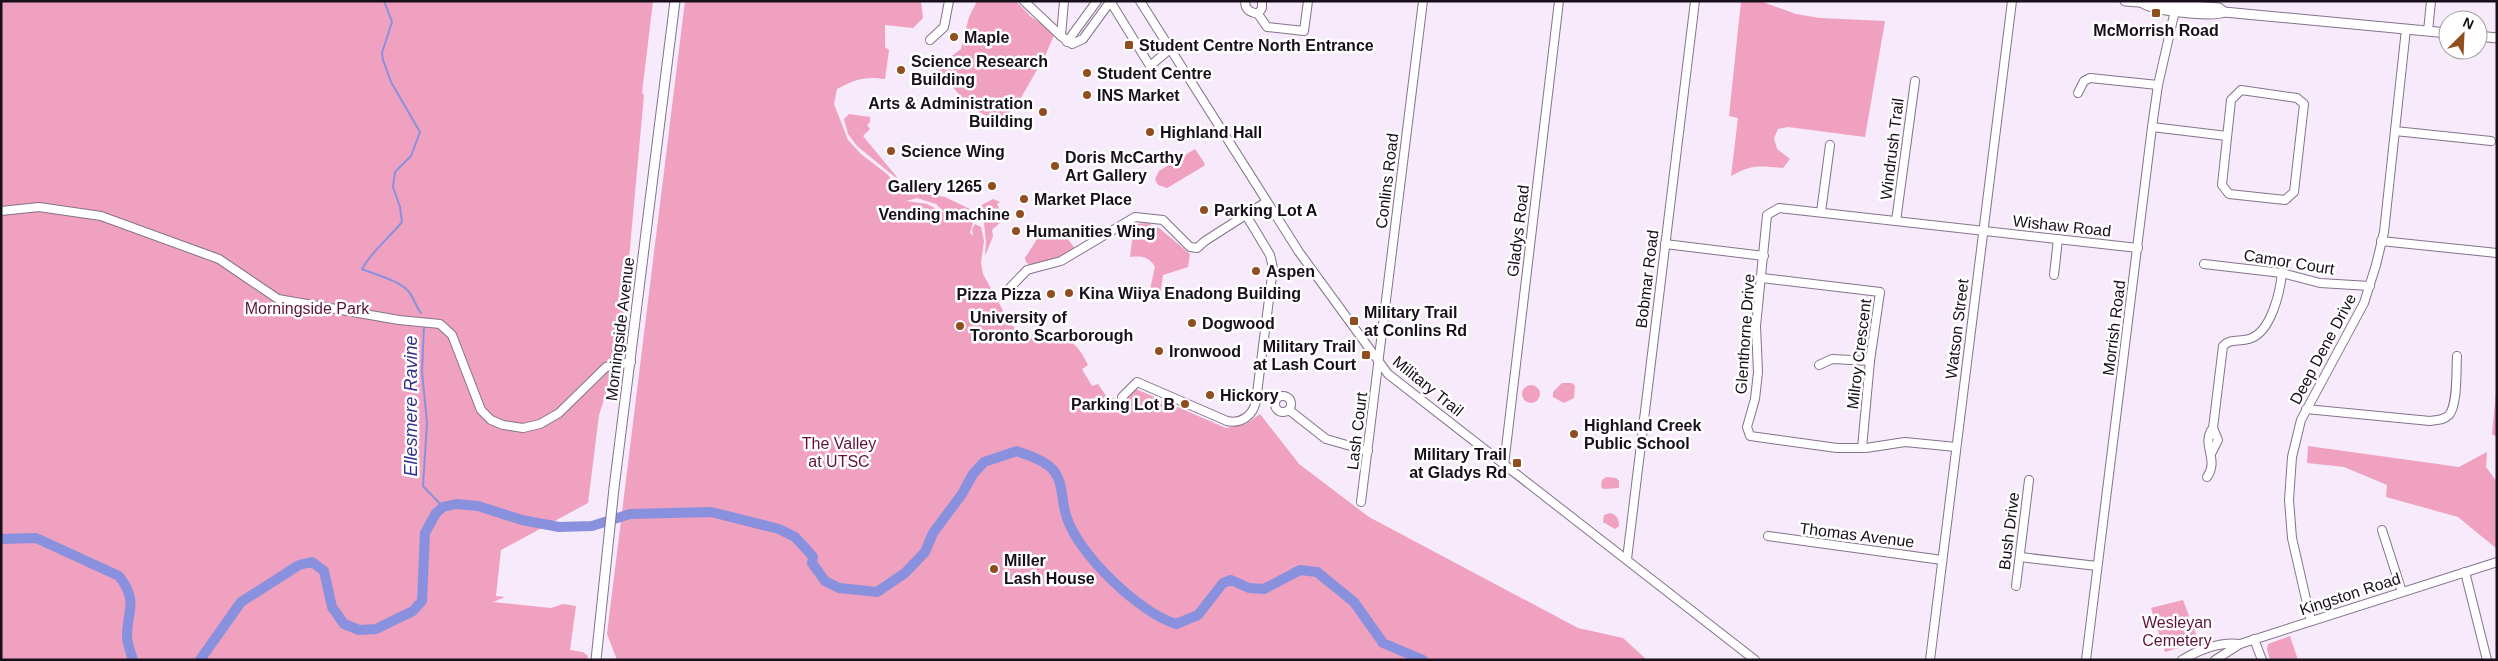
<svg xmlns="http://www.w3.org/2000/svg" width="2498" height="661" font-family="Arial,sans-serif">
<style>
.green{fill:#efa1bf;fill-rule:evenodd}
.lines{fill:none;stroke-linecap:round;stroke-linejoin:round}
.stream{stroke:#8991de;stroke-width:2}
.river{stroke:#8991de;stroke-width:10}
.minor-casing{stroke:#85728c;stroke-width:10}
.major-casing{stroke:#85728c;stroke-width:11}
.minor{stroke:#fff;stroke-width:8}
.major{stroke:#fff;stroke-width:9}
.poi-dot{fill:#904d1e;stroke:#fff;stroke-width:2}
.labels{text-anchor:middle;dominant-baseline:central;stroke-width:5;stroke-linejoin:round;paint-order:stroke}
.poi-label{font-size:16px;font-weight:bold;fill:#170f19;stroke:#fff;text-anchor:start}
.street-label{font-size:16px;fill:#170f19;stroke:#fff}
.park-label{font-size:16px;fill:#601339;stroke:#fff}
.water-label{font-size:18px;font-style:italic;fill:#343089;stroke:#fff}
</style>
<rect width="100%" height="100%" fill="#f6eafb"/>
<g class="green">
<polygon points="1,1 653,1 642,93 644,95 621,346 599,415 588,503 501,550 496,596 505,597 493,602 551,608 563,604 576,606 570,650 583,652 588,656 587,660 1,660"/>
<path d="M685 1H921L923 18 913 28 885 25V47L889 50 885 79C866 76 855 79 837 89L834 104 848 140 861 154 887 174 901 190 945 197 976 212H982L974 219 970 233 973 236 972 229 975 224 981 227 984 241 981 263 983 274 1011 325 1031 339 1033 334C1064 339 1074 335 1088 365L1082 369 1092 386 1098 384 1106 396 1124 401 1136 389 1226 428 1246 424 1260 414 1299 464 1369 517 1578 628 1623 638 1647 660H617L607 634ZM917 198 936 204 946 214 927 204 906 201Z"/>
<polygon points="977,1 1016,1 1030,16 1055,33 1045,56 1015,108 998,122 970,107 937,69 936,64 948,59 961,49 969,17"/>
<path d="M1741 1H1760L1796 14 1820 18 1885 21 1865 137 1788 127 1778 129 1774 138 1777 149 1790 159 1783 168C1759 166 1752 164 1731 176L1738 118 1729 116Z"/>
<polygon points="849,114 870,117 870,122 867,125 870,129 863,136 901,182 857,146 848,134 844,119"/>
<polygon points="1195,149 1205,164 1204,166 1167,188 1158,185 1155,179 1159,171"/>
<polygon points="993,199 1000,202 997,204 1004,219 992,230 993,236 985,256 986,241 983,215 986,225 983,215 985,212 980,206"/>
<path d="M1147 223 1159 228 1190 254 1188 267 1163 275 1160 296 1156 295 1150 289 1155 267C1149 256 1141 256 1130 257L1134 224Z"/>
<polygon points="1059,227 1076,250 1047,265 1031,266 1026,262 1025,258 1044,228"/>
<polygon points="2497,382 2497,437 2492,434"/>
<polygon points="1562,383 1572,383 1575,386 1574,398 1564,403 1553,397 1553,392"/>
<circle cx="1531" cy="394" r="9"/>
<polygon points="2308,446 2459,467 2487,452 2486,467 2497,482 2497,549 2458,517 2386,497 2387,485 2344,467 2307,463"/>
<polygon points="1606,477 1616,478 1619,481 1619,488 1604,489 1601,487 1602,480"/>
<path d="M1610 513C1617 515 1619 519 1619 526L1615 529 1603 522 1604 515Z"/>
<polygon points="2183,600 2199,642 2165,652 2151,608"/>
<polygon points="2290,636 2298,660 2270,660 2267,649 2268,644"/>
</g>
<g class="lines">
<g class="stream">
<path d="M384 1 392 22 382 53 383 60 391 82 420 132 411 156 395 172 393 187 400 207 402 222C389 238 372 251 362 269 376 275 399 280 409 292 414 298 416 307 421 313"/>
<polyline points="424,326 422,371 427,423 423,486 443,507"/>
</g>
<g class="river">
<path d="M1 539 36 538 119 576C139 602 127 610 127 636 127 644 131 653 133 660"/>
<path d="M200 660 241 602 299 565 312 562 324 571 332 607 344 624 359 630 376 629 413 611 422 601 425 533 436 513 443 507 456 504 478 506 522 520 559 527 592 526 630 514 711 512 779 529 795 537 807 550 813 557 812 563 825 581 839 588 877 592 905 573 925 552 933 533 962 494 973 474 984 462 1017 451C1029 456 1045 460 1054 471 1064 484 1061 503 1067 518 1079 555 1140 613 1176 624L1198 615 1223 583 1231 580 1249 588 1264 589 1300 570 1317 572 1354 602 1383 643 1423 660"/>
</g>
<g class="minor-casing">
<g id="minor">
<polyline points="1024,1 1061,36"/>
<polyline points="1064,1 1061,36 1072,44 1083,39 1110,2"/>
<polyline points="1110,1 1150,66 1170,49"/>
<polyline points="1140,1 1299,252 1388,374 1755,660"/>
<path d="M1245 1C1245 10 1250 12 1258 14L1267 27 1304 31 1308 1"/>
<polyline points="1258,14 1262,8 1262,1"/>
<polyline points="2428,31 2431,1"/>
<polyline points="930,40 944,27 949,1"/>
<polyline points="1067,42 1097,1"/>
<polygon points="2241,90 2297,98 2304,104 2294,192 2285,200 2229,194 2222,185 2231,100"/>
<polyline points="2078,93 2084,81 2090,78 2158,85"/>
<polyline points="2152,127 2227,136"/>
<polyline points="2395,131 2491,141"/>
<polyline points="1,211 39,207 101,216 219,259 278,299 399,320 440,324 452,335 481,410 491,420 503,425 523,428 540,424 559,413 606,367 631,362"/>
<polyline points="1821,212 1830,145"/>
<polyline points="1896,221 1915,81"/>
<polyline points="2381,241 2497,253"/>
<polyline points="1665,244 1764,256"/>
<polyline points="2204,264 2282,273 2320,283 2370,286"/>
<polyline points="2054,275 2058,239"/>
<polyline points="1762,278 1880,292 1870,361 1862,448"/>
<polyline points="1005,293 1027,270 1061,261 1135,217 1163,220 1190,247 1197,248 1205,241 1266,202"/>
<polyline points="1819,365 1832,359 1870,361"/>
<circle cx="1283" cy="404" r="8"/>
<path d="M1122 397 1137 382 1227 421C1241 424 1253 416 1256 401L1273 268 1270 255 1246 215"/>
<path d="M2306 409 2430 421C2437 420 2444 420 2449 415 2458 404 2456 370 2457 356"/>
<polyline points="1289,410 1326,439 1368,451"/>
<polyline points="1956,447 1905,442 1866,448 1837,448 1750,436 1747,427 1755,399 1758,372 1756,326 1767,215 1779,208 2138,248"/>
<polyline points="2212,452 2218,440 2213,428"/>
<polyline points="1504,465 1559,1"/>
<path d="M2207 477C2220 459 2200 444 2213 428L2223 346C2231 338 2239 342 2249 339 2271 333 2280 292 2282 273"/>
<polyline points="1361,502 1423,1"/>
<polyline points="2382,530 2402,592"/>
<polyline points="1768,536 1942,560"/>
<polyline points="2020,557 2097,566"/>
<polyline points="1627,559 1695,1"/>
<polyline points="2465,572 2487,660"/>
<polyline points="2016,586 2029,480"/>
<polyline points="2311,621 2292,538 2289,500 2292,457 2301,420 2364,303 2376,265 2384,232 2406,29"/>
<polyline points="2254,639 2262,660"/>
<polyline points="1930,660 2012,1"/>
<polyline points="2086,660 2152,127 2158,85 2176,6"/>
<path d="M2182 660C2198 650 2221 641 2240 644"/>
<polyline points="2215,660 2240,644 2497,562"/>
</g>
</g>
<g class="major-casing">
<g id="major">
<polyline points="2125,1 2219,8 2224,12"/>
<path d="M2143 3C2153 11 2212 17 2224 12L2448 33"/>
<polyline points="2478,36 2497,38"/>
<polyline points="596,660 614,488 675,1"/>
</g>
</g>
<use href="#minor" class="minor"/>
<use href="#major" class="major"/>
</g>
<g class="poi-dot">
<rect x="2151" y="8" width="10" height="10" rx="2.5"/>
<circle cx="954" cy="37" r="5"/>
<rect x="1124" y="40" width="10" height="10" rx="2.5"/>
<circle cx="901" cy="70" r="5"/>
<circle cx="1087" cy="73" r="5"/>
<circle cx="1087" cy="95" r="5"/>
<circle cx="1043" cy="112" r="5"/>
<circle cx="1150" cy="132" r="5"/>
<circle cx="891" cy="151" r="5"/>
<circle cx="1055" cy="166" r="5"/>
<circle cx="992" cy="186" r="5"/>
<circle cx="1024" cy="199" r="5"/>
<circle cx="1204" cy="210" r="5"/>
<circle cx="1020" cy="214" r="5"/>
<circle cx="1016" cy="231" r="5"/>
<circle cx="1256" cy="271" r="5"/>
<circle cx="1069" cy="293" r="5"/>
<circle cx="1051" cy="294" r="5"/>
<rect x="1349" y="316" width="10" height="10" rx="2.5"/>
<circle cx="1192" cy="323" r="5"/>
<circle cx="960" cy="326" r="5"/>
<circle cx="1159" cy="351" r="5"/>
<rect x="1361" y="350" width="10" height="10" rx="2.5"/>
<circle cx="1210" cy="395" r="5"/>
<circle cx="1185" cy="404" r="5"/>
<circle cx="1574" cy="434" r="5"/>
<rect x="1512" y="458" width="10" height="10" rx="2.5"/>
<circle cx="994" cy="569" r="5"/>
</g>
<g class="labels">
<g class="poi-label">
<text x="2156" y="30" text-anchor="middle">McMorrish Road</text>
<text x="964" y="37">Maple</text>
<text x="1139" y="45">Student Centre North Entrance</text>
<text x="911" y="61">Science Research<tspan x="911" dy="18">Building</tspan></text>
<text x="1097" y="73">Student Centre</text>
<text x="1097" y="95">INS Market</text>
<text x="1033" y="103" text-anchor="end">Arts &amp; Administration<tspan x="1033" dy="18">Building</tspan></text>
<text x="1160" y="132">Highland Hall</text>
<text x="901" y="151">Science Wing</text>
<text x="1065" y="157">Doris McCarthy<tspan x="1065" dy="18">Art Gallery</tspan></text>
<text x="982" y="186" text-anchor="end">Gallery 1265</text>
<text x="1034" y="199">Market Place</text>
<text x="1214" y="210">Parking Lot A</text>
<text x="1010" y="214" text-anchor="end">Vending machine</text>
<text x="1026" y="231">Humanities Wing</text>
<text x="1266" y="271">Aspen</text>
<text x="1079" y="293">Kina Wiiya Enadong Building</text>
<text x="1041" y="294" text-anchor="end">Pizza Pizza</text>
<text x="1364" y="312">Military Trail<tspan x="1364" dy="18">at Conlins Rd</tspan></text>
<text x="970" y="317">University of<tspan x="970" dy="18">Toronto Scarborough</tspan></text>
<text x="1202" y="323">Dogwood</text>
<text x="1356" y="346" text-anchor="end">Military Trail<tspan x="1356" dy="18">at Lash Court</tspan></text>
<text x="1169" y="351">Ironwood</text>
<text x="1220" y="395">Hickory</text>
<text x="1175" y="404" text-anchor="end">Parking Lot B</text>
<text x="1584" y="425">Highland Creek<tspan x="1584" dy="18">Public School</tspan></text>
<text x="1507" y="454" text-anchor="end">Military Trail<tspan x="1507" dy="18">at Gladys Rd</tspan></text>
<text x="1004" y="560">Miller<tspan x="1004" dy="18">Lash House</tspan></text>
</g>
<g class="street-label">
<text transform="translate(1892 149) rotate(-83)">Windrush Trail</text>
<text transform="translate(1387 181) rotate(-83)">Conlins Road</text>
<text transform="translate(2062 226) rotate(6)">Wishaw Road</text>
<text transform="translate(1518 231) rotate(-83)">Gladys Road</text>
<text transform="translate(2289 262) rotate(9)">Camor Court</text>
<text transform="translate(1647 279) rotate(-83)">Bobmar Road</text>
<text transform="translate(2114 328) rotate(-83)">Morrish Road</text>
<text transform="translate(620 329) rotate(-83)">Morningside Avenue</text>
<text transform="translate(1957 329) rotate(-83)">Watson Street</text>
<text transform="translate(1745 334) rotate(-86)">Glenthorne Drive</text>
<text transform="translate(2323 349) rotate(-62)">Deep Dene Drive</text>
<text transform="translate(1859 354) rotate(-83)">Milroy Crescent</text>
<text transform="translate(1428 386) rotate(39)">Military Trail</text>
<text transform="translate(1357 431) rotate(-83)">Lash Court</text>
<text transform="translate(2009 531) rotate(-83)">Bush Drive</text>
<text transform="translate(1857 535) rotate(7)">Thomas Avenue</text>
<text transform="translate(2350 594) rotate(-18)">Kingston Road</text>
</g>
<g class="park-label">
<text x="307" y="308">Morningside Park</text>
<text x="839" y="443">The Valley<tspan x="839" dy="18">at UTSC</tspan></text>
<text x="2177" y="622">Wesleyan<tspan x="2177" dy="18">Cemetery</tspan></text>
</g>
<g class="water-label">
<text transform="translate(411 406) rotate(-90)">Ellesmere Ravine</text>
</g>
</g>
<rect width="2498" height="661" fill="none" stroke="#170f19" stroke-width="5"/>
<g transform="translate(2463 35) rotate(24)"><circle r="24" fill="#ffffff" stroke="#a29fa3"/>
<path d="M0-4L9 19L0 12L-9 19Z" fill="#904d1e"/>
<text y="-8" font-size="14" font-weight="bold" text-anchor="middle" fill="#170f19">N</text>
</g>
</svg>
